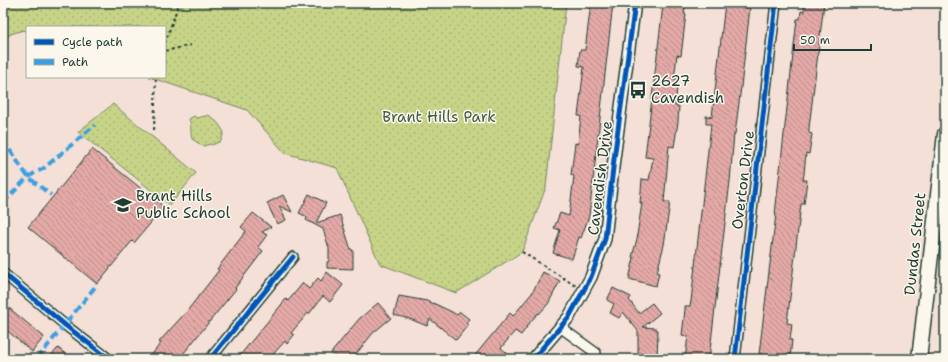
<svg xmlns="http://www.w3.org/2000/svg" width="948" height="362" font-family="'Shantell Sans',sans-serif">
<style>
.park{fill:url(#park-dots);stroke:#73885e}
.building{fill:url(#building-back-hatch);stroke:#1f3d34}
.lines{fill:none;stroke-linecap:round;stroke-linejoin:round}
.minor-casing{stroke:#1f3d34;stroke-width:12}
.tertiary-casing{stroke:#1f3d34;stroke-width:14}
.primary-casing{stroke:#1f3d34;stroke-width:17}
.path{stroke:#1f3d34;stroke-width:2;stroke-dasharray:3 3;stroke-linecap:butt}
.minor{stroke:#fbf7ec;stroke-width:9}
.tertiary{stroke:#fbf7ec;stroke-width:11}
.primary{stroke:#fbf7ec;stroke-width:14}
.quiet{stroke:#3c9ee2;stroke-width:4;stroke-dasharray:8 4;stroke-linecap:butt}
.cycleway-casing{stroke:#fbf7ec;stroke-width:8}
.cycleway{stroke:#0057b8;stroke-width:5}
.labels{text-anchor:middle;dominant-baseline:central;stroke-width:3;stroke-linejoin:round;paint-order:stroke}
.poi-label{font-size:15px;fill:#1f3d34;stroke:#fbf7ec;text-anchor:start}
.park-label{font-size:15px;fill:#415b45;stroke:#fbf7ec}
.street-label{font-size:15px;fill:#1f3d34;stroke:#fbf7ec}
</style>
<defs>
<pattern id="park-dots" width="8" height="8" patternUnits="userSpaceOnUse"><rect width="8" height="8" fill="#c7d387"/><path d="M2 2h.1M6 6h.1" fill="none" stroke="#aab675" stroke-width="1.8" stroke-linecap="round"/></pattern>
<pattern id="building-back-hatch" width="6" height="6" patternUnits="userSpaceOnUse"><rect width="6" height="6" fill="#e4a9a7"/><path d="M-1 5l2 2M0 0l6 6M5-1l2 2" fill="none" stroke="#b88b89"/></pattern>
</defs>
<rect width="100%" height="100%" fill="#f4e0d7"/>
<filter id="ink" filterUnits="userSpaceOnUse"><feTurbulence type="fractalNoise" baseFrequency=".025" numOctaves="2"/><feDisplacementMap in="SourceGraphic" scale="8" xChannelSelector="R" yChannelSelector="G"/><feConvolveMatrix kernelMatrix="1 2 1 2 8 2 1 2 1" color-interpolation-filters="sRGB"/></filter>
<g filter="url(#ink)">
<g class="park">
<polygon points="3,3 566,3 546,187 522,252 456,293 380,264 337,168 285,153 247,110 149,77 165,77 165,27 27,27 27,31 23,30 11,34 3,39"/>
<polygon points="113,104 196,173 170,205 78,132"/>
<path d="M209 115 218 123 224 132 221 141 212 145 211 144 203 146 192 139C190 132 192 126 189 119L194 116 197 118Z"/>
</g>
<g class="building">
<polygon points="591,3 613,3 589,216 581,238 579,237 572,259 553,253 560,230 554,228 560,213 569,216 574,176 571,175 575,143 578,144 581,116 578,116 584,67 578,66 580,50 585,50"/>
<polygon points="725,3 747,3 746,7 750,8 741,87 735,134 734,134 730,181 709,359 685,359 688,336 682,335 685,310 685,306 690,306 691,301 711,124 706,124 706,116 712,117"/>
<polygon points="804,3 824,3 809,128 809,133 812,134 809,154 806,153 804,174 803,180 807,180 804,204 801,204 787,323 792,324 790,340 792,340 790,359 763,359 763,354 759,354 776,214 775,214 797,19 800,19 801,11 804,12"/>
<polygon points="663,5 685,8 684,14 686,14 681,56 677,55 674,79 678,79 675,106 679,106 678,122 674,147 669,146 667,169 664,202 670,202 664,245 657,272 659,273 656,286 629,279 634,258 632,257 638,235 637,235 642,203 640,203 642,179 649,180 653,158 645,157"/>
<polygon points="92,149 164,207 134,243 132,241 97,284 28,227"/>
<polygon points="309,194 326,203 316,223 340,215 351,250 353,250 353,269 327,268 327,262 329,261 329,248 323,229 306,220 307,217 299,213"/>
<polygon points="283,195 292,212 279,206 286,220 277,224 267,203"/>
<polygon points="253,213 271,227 262,232 267,235 258,247 263,251 235,288 236,289 179,359 148,359 161,343 159,342 167,333 187,311 219,270 217,269 246,231 241,227"/>
<polygon points="327,272 343,285 330,302 323,296 309,314 308,313 291,333 294,335 287,344 285,341 269,359 237,359 286,299 288,301 303,283 309,289 318,278 321,281"/>
<polygon points="543,272 560,281 548,304 539,314 538,313 526,327 527,327 521,335 515,331 501,348 507,353 502,359 472,359 510,313 513,316 532,293"/>
<polygon points="613,288 631,297 629,300 639,313 652,303 660,313 643,327 656,328 656,330 658,330 657,359 636,359 638,353 638,331 623,312 619,318 610,313 614,304 607,300"/>
<polygon points="399,296 427,301 432,304 433,303 452,312 457,315 460,312 469,319 466,323 468,325 456,340 430,319 427,326 410,319 394,315"/>
<polygon points="3,303 44,337 32,352 3,327"/>
<polygon points="378,303 391,318 373,333 352,359 338,359 331,353 359,319"/>
<polygon points="58,348 72,359 48,359"/>
</g>
<g class="lines">
<g class="minor-casing">
<g id="minor">
<polyline points="3,273 65,325 109,359"/>
<polyline points="560,327 596,353"/>
<polyline points="210,359 293,257"/>
<polyline points="735,359 776,3"/>
</g>
</g>
<g class="tertiary-casing">
<polyline id="tertiary" points="533,359 569,317 591,277 605,239 614,159 635,3"/>
</g>
<g class="primary-casing">
<polyline id="primary" points="919,359 945,134"/>
</g>
<g class="path">
<polyline points="165,43 179,3"/>
<polyline points="165,51 191,45"/>
<polyline points="154,130 156,77"/>
<polyline points="522,252 576,286"/>
</g>
<use href="#minor" class="minor"/>
<use href="#tertiary" class="tertiary"/>
<use href="#primary" class="primary"/>
<g class="quiet">
<polyline points="3,140 28,177 51,195"/>
<polyline points="3,203 28,177 44,168 95,125"/>
<polyline points="37,359 95,287"/>
</g>
<g class="cycleway-casing">
<g id="cycleway">
<polyline points="3,273 65,325 109,359"/>
<polyline points="210,359 293,257"/>
<polyline points="533,359 569,317 591,277 605,239 614,159 635,3"/>
<polyline points="735,359 776,3"/>
</g>
</g>
<use href="#cycleway" class="cycleway"/>
</g>
</g>
<defs>
<g id="bus-bare" transform="scale(1.38)"><path d="M-5-6H5V4H4V6H2V4H-2V6H-4V4H-5ZM-3.5-4V0h7V-4ZM-3.5 1.2v1.5H-2V1.2ZM2 1.2v1.5H3.5V1.2Z" fill="#1f3d34" stroke="#fbf7ec" stroke-width="2.5" paint-order="stroke"/></g>
<g id="school-bare" transform="scale(1.38)"><path d="M0-5L7-2L0 1L-7-2ZM-4 1L0 2.5L4 1V4Q0 6-4 4Z" fill="#1f3d34" stroke="#fbf7ec" stroke-width="2.5" paint-order="stroke"/></g>
</defs>
<g fill-rule="evenodd">
<use href="#bus-bare" x="638" y="90"/>
<use href="#school-bare" x="123" y="205"/>
</g>
<g class="labels">
<g class="poi-label">
<text x="651" y="81">2627<tspan x="651" dy="17">Cavendish</tspan></text>
<text x="136" y="196">Brant Hills<tspan x="136" dy="17">Public School</tspan></text>
</g>
<g class="park-label">
<text x="439" y="117">Brant Hills Park</text>
</g>
<g class="street-label">
<text transform="translate(600 178) rotate(-83)">Cavendish Drive</text>
<text transform="translate(743 180) rotate(-83)">Overton Drive</text>
<text transform="translate(915 244) rotate(-84)">Dundas Street</text>
</g>
</g>
<rect width="948" height="362" fill="none" stroke="#fbf7ec" stroke-width="16"/>
<rect x="8" y="8" width="932" height="346" fill="none" stroke="#1f3d34" stroke-width="1.5" filter="url(#ink)"/>
<rect x="26" y="26" width="140" height="52" fill="#fbf7ec" stroke="#a3ada2"/>
<rect x="34" y="39" width="20" height="6" fill="#0057b8" stroke="#a3ada2"/>
<text x="62" y="46" font-size="12" fill="#1f3d34">Cycle path</text>
<rect x="34" y="59" width="20" height="6" fill="#3c9ee2" stroke="#a3ada2"/>
<text x="62" y="66" font-size="12" fill="#1f3d34">Path</text>
<path d="M794 44v6h77v-6" fill="none" stroke="#1f3d34" stroke-width="2"/>
<text x="800" y="44" font-size="12" fill="#1f3d34" stroke="#fbf7ec" stroke-width="3" paint-order="stroke">50 m</text>
</svg>
